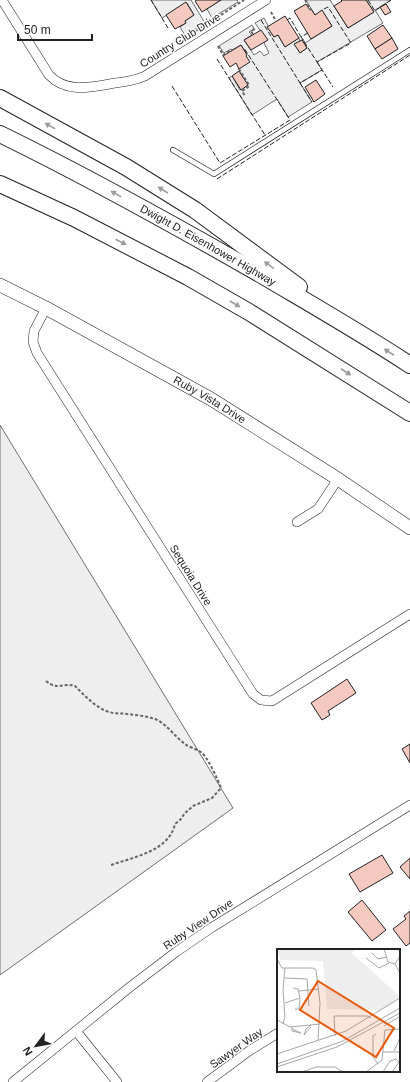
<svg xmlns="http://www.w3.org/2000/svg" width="410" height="1082" font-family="Arial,sans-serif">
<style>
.green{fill:#eee;stroke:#6f6f6f}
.building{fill:#f3c9c0;stroke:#222}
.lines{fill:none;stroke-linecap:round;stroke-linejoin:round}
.lane-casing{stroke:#222;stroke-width:6}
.street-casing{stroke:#222;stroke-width:10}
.secondary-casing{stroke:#222;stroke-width:14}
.highway-casing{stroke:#222;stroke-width:18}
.path{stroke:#646464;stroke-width:2;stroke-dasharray:3 2;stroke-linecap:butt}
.lane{stroke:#fff;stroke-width:4.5}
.street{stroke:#fff;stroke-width:9}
.secondary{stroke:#fff;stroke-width:13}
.highway{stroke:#fff;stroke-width:16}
.fence{stroke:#222;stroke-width:1;stroke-dasharray:5 2;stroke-linecap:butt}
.oneway{fill:#9c9c9c}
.labels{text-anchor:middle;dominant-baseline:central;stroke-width:3;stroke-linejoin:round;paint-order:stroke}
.street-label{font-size:11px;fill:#222;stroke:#fff}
.inset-road{fill:none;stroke:#a7a7a7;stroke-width:1}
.view{fill:#e8590c;fill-opacity:0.15;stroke:#e8590c;stroke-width:2}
.inset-edge{fill:none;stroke:#222;stroke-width:2}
</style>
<rect width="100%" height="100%" fill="#fff"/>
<g class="green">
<polygon points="151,0 191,0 205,23 185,35 180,27 186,23 185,21 194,15 187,3 162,18"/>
<polygon points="221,0 237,0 238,2 212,18 207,9"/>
<polygon points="306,0 330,0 348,28 374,12 366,0 391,0 375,10 383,23 317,62 322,70 300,83 312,102 288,117 277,99 252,115 229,78 232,76 240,90 248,85 239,71 240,70 239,69 247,54 241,45 232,50 231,49 224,53 219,46 252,25 254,29 249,32 252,35 244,40 254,55 260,51 264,56 269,53 264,43 267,40 255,23 264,18 274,37 278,35 285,47 299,38 300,41 295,44 300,53 307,48 302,40 303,39 305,43 332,26 322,11 315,15"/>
<polygon points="0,425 233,808 0,975"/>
</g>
<g class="building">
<polygon points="197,0 221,0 202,12 195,1"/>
<polygon points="341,0 366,0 374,12 348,28 334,6 342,1"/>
<polygon points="186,2 194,15 185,21 186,23 175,29 166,15"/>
<polygon points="306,4 310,10 311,9 315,15 322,10 332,26 311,39 294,11"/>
<polygon points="386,4 391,12 385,15 380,7"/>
<polygon points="285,16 299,38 285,47 278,35 274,37 267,27"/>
<polygon points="383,25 392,38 375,49 367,36"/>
<polygon points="261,30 268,40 251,50 244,40"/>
<polygon points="392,38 398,49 382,59 375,49"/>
<polygon points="302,40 307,48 300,53 294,44"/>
<polygon points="241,45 247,55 246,56 250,62 239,69 236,63 230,67 223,56"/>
<polygon points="239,71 248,85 241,90 232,76"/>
<polygon points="316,80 325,94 314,102 305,87"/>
<polygon points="347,679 356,693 328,711 330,715 322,720 311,703"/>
<polygon points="410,744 410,763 402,749"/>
<polygon points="382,855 393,873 360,892 349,874"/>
<polygon points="410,858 410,879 400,867"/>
<polygon points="362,900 386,930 372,941 348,912"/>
<polygon points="410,911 410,943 406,946 393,929 406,919 404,916"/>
</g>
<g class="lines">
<g class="lane-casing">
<polyline id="lane" points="173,150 214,174 410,50"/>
</g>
<g class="street-casing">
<g id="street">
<path d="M2 0 49 75C67 94 92 87 115 83 125 82 136 80 145 76L266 0"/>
<polyline points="46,308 34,331 33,342 37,353 253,694 261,700 272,701 410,614"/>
<polyline points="297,522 318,509 338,479"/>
<polyline points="76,1031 117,1082"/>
<polyline points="13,1082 130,987 176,952 211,928 410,805"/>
<polyline points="207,1082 249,1051 278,1033"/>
</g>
</g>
<g class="secondary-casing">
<g id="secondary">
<path id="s1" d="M0 285 46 308 211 399 338 479 410 528"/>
</g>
</g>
<g class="highway-casing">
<g id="highway">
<polyline points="0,98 126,167 195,210 299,287"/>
<path id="s2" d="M0 134C90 178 178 227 265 277 314 306 363 334 410 365"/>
<polyline points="0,184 74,218 188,277 249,312 410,413"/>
</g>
</g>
<g class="path">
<polyline points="305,0 311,10"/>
<polyline points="271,12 276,21"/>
<polyline points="253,34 251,31 256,28"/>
<polyline points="179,42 244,0"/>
<polyline points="218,46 223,55 231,50 232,51"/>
<polyline points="239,69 249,85 248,87 242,91 245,96"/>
<path d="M46 681C58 691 63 682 75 686 84 695 96 708 109 712 115 714 121 713 127 714 136 715 146 716 155 719 167 724 175 737 185 744 190 748 198 749 202 753 208 758 218 780 221 788L212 798 193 806 185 813 180 820 175 824C169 851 134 857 111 865"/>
</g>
<use href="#lane" class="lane"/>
<use href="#street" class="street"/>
<use href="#secondary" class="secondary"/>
<use href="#highway" class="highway"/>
<g class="fence">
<polyline points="151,0 168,28"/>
<polyline points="368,0 375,11 391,0"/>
<polyline points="261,20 300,83 322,70"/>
<polyline points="287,20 290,18 301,37"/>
<polyline points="308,33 301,37 317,62 351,43 328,7 322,10"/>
<polyline points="217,59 265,135"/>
<polyline points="317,62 333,87"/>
<polyline points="300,83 312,102"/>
<polyline points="172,86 220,163 290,120 244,48"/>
<polyline points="217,179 410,55"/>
</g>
</g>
<defs><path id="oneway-solid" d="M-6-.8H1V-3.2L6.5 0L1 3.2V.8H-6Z"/></defs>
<g class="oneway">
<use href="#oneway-solid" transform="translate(50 126) rotate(-151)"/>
<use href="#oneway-solid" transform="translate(163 190) rotate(-148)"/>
<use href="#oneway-solid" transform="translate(116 194) rotate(-151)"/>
<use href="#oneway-solid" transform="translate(121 242) rotate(27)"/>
<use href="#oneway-solid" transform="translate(269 265) rotate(-144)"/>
<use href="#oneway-solid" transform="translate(235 304) rotate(30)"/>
<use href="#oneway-solid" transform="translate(389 352) rotate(-147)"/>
<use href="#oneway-solid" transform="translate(346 372) rotate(33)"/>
</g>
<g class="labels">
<g class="street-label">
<text transform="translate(180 40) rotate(-32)">Country Club Drive</text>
<text stroke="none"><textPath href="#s2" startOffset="236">Dwight D. Eisenhower Highway</textPath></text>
<text stroke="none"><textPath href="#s1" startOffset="239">Ruby Vista Drive</textPath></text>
<text transform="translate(191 575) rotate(58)">Sequoia Drive</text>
<text transform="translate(198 924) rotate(-34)">Ruby View Drive</text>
<text transform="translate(236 1048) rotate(-35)">Sawyer Way</text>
</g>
</g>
<g transform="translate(277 949)">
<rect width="123" height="123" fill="#fff"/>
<path d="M0 0H78L75 4 123 48 104 61 50 60 46 12 3 11Z" fill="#eee"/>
<path class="inset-road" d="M107 0 111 13 118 15M95 4 101 10 110 8M123 7 118 15 123 24M89 9 102 19 112 14M0 10 5 19H36L39 21 43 54 41 92M8 29 30 30 32 57M16 39 21 40 23 49 22 60H18M22 42 42 40M8 54 23 49M0 71 13 78 43 75M6 75 8 68 6 41 8 19M34 76 29 80 27 86 34 78M107 77 122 68M15 78V82L24 84 15 80M99 85 96 87V108L101 115M58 87 57 67H91L94 69M117 102 123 89M106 103H123M0 105 69 82 123 49M0 115 66 92 123 59M0 118 60 98 123 64M25 123 39 118H58L66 123M89 123 105 111 108 81 123 80M106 123 113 112 119 110 123 114M115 123 122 113"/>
<path class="view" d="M41 32 117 79 99 108 23 61Z"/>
<rect width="123" height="123" class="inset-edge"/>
</g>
<g transform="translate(36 1046) rotate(238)" stroke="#ffffff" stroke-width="3" paint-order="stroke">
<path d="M0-3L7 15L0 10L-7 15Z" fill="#222222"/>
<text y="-6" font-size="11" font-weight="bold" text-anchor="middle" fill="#222222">N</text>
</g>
<path d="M18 34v6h74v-6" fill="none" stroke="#222222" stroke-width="2"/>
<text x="24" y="34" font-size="12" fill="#222222" stroke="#ffffff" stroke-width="3" paint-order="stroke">50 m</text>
</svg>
